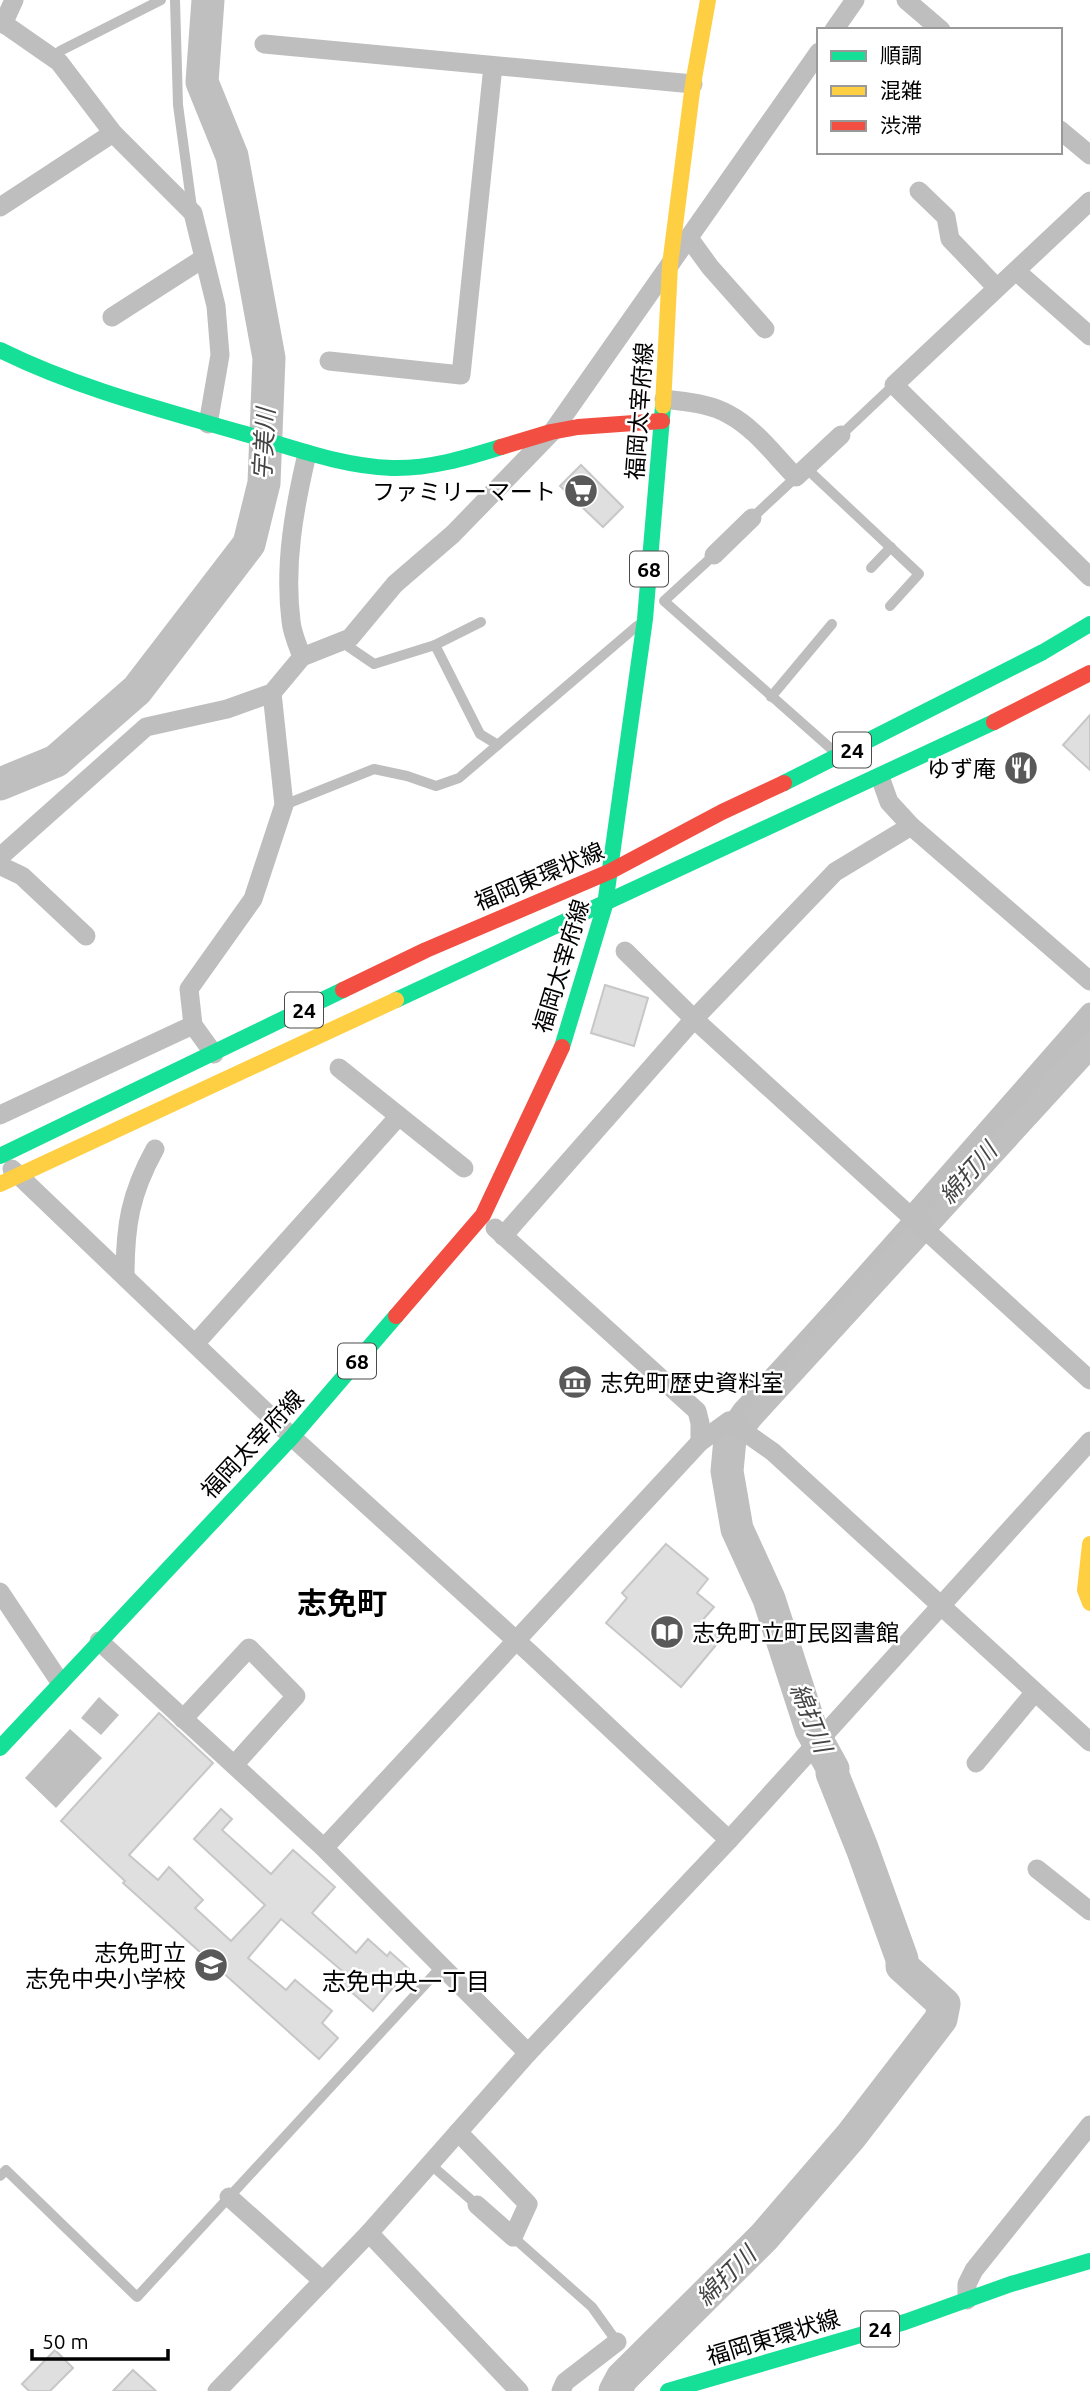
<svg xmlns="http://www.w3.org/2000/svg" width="1090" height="2391" font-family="Ubuntu,'Noto Sans JP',sans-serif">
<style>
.water{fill:#bfbfbf}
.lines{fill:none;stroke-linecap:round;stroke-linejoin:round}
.river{stroke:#bfbfbf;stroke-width:33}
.building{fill:#dfdfdf;stroke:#c7c7c7;stroke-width:2}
.lane{stroke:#bebebe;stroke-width:10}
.street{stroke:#bebebe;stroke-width:19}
.fast{stroke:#16e098;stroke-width:16}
.slow{stroke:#ffcf43;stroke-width:16}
.jam{stroke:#f24e42;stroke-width:16}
.labels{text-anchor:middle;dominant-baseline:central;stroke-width:5;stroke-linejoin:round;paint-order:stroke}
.shield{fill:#fff;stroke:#4c4c4c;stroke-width:2}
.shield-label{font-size:21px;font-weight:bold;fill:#000}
.street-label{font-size:23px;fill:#000;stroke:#fff}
.poi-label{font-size:23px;fill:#000;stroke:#fff;text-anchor:end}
.water-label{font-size:24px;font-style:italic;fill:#444;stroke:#fff}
.neighbourhood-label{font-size:24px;fill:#000;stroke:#fff}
.district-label{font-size:30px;font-weight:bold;fill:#000;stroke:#fff}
</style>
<rect width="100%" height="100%" fill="#fff"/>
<g class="water">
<polygon points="99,1697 119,1715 101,1735 81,1718"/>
<polygon points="70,1729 102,1758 56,1808 25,1778"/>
</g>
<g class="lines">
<g class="river">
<polyline points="0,784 56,761 137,690 249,544 264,483 269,358 232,156 202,82 208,0"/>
<polyline points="615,2391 622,2378 764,2237 851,2136 941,2019 944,2004 902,1966 902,1959 862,1848 832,1773 833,1769 811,1729 769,1599 737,1529 727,1471 730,1439 747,1415 1090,1040"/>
</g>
</g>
<g class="building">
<polygon points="581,465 623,507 603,527 560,486"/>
<polygon points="1090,715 1090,770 1063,745"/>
<polygon points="605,985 648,998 634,1046 591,1033"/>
<polygon points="666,1544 708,1579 697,1593 714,1607 701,1622 721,1639 681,1687 606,1623 627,1598 622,1593"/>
<polygon points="159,1713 213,1763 129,1855 158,1880 169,1867 203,1900 195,1908 231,1941 265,1905 194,1839 221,1809 232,1819 222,1830 271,1874 293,1850 335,1887 312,1913 356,1953 368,1939 387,1956 390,1952 409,1969 373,2011 340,1982 347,1975 281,1919 248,1958 286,1990 295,1980 332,2011 322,2023 338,2038 319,2059 123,1883 125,1881 61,1821"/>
<polygon points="55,2350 73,2368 50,2391 29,2391 22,2384"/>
<polygon points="133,2370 156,2391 113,2391"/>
</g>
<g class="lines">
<g class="lane">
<polyline points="175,0 178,105 192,208"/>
<polyline points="53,58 60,51 161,0"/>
<polyline points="841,435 894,385"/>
<polyline points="806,468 919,574 890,606"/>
<polyline points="752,518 796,477"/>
<polyline points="714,555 664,601 837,754"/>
<polyline points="871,568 891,547"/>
<polyline points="345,640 349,647 374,664 435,645 480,734 498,745"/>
<polyline points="435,645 481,622"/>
<polyline points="771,697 832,624"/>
<polyline points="284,805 374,769 407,776 436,786 459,778 637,626"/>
<polyline points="729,1421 911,1216"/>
<polyline points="430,2164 477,2205"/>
<polyline points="0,2176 6,2170 137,2297 442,1966"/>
<polyline points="513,2237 592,2307 617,2342"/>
</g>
<g class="street">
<polyline points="906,0 941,30"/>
<polyline points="0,21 59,62 113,133 193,213 216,306 220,355 208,424"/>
<polyline points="3,24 14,0"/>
<polyline points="834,30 855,0"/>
<polyline points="264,44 693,84"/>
<polyline points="1060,130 1090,155"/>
<polyline points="919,191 946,217 950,239 997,288"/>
<polyline points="1090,201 894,385 1090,577"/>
<polyline points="0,207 113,133"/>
<polyline points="689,238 710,267 765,329"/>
<polyline points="1016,271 1090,336"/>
<polyline points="112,317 204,258"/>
<polyline points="329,361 461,375 493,66"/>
<path d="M664 399C685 402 709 403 728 414 755 428 775 456 796 477L841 435"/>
<polyline points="714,555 752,518"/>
<path d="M302 657C298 646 292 633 291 621 284 565 294 509 307 454"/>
<polyline points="880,777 889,802 911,826 1090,981"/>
<polyline points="0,857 146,727 227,709 272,693 302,657 350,638 395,584 453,534 553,431 819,52"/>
<polyline points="1,866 22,876 86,936"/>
<polyline points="625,951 694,1019 1090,1380"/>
<polyline points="214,1054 193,1025 189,989 253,899 284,805 272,693"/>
<polyline points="339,1068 464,1168"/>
<polyline points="0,1115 193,1025"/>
<polyline points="12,1169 292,1437 531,1654 729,1840"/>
<polyline points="911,1216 1090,1012"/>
<polyline points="495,1228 697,1411 700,1423 700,1442"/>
<polyline points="503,1236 694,1019 835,872 911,826"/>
<path d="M125 1277C125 1226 130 1194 155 1149"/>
<polyline points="195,1344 399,1116"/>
<polyline points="0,1592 60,1682"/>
<polyline points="99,1641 324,1848 528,2053"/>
<polyline points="183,1719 249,1648 296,1696 234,1765"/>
<polyline points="976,1763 1035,1692"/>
<polyline points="324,1848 700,1442 729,1421 773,1452 1090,1742"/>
<polyline points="1037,1869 1090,1911"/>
<polyline points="458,2132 528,2204 513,2237 477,2205"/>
<polyline points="229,2197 323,2281"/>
<polyline points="369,2233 519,2391"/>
<polyline points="967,2300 967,2284 974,2270 1090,2125"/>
<polyline points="217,2391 369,2233 528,2053 729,1840 1090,1441"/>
<polyline points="561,2391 565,2382 617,2342"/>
</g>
<g class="fast">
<path d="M0 350C77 388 159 409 242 433 291 447 340 466 392 468 429 469 466 458 501 447"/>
<polyline points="784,783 1043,652 1090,624"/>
<polyline points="396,1000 994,722"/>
<polyline points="562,1047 605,905 645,619 663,406"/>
<polyline points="0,1156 343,990"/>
<polyline points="0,1748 292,1437 396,1316"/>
<polyline points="668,2391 905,2322 1011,2284 1090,2261"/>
</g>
<g class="slow">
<polyline points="663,406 670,265 693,84 708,0"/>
<polyline points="0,1184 396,1000"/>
<polyline points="1090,1544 1085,1590 1090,1603"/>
</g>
<g class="jam">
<polyline points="501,447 551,432 578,427 662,421"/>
<polyline points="994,722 1090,673"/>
<polyline points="343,990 426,950 611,871 722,812 784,783"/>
<polyline points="396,1316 483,1215 562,1047"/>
</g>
</g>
<defs>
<g id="supermarket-disc" transform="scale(1.75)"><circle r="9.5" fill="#595959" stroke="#fff"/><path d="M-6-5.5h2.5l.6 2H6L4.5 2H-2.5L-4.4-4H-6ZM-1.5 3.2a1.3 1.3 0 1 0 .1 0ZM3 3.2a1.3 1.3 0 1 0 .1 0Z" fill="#fff"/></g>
<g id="restaurant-disc" transform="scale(1.75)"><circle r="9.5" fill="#595959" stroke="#fff"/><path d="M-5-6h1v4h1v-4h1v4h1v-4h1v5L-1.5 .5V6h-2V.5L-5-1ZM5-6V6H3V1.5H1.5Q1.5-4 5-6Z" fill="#fff"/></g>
<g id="museum-disc" transform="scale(1.75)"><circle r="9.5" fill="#595959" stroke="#fff"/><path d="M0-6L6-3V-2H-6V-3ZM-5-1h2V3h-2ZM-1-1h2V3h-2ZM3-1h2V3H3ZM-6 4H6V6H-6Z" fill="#fff"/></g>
<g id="library-disc" transform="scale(1.75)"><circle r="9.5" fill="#595959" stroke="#fff"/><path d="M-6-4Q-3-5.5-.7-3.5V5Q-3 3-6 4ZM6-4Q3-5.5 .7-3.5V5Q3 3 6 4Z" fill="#fff"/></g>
<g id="school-disc" transform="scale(1.75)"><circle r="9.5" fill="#595959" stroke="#fff"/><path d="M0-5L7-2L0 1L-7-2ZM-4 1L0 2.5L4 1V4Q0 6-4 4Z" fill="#fff"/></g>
</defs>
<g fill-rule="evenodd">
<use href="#supermarket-disc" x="581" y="491"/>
<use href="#restaurant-disc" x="1021" y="768"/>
<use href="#museum-disc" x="575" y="1382"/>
<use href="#library-disc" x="667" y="1632"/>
<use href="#school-disc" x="211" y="1965"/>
</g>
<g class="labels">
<g class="shield">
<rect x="630" y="551.5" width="38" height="35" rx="5"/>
<rect x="833" y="732.5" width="38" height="35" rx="5"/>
<rect x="285" y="992.5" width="38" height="35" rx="5"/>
<rect x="338" y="1343.5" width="38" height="35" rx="5"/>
<rect x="861" y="2311.5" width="38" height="35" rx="5"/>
</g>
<g class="shield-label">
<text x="649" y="569">68</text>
<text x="852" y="750">24</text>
<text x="304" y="1010">24</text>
<text x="357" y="1361">68</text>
<text x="880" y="2329">24</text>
</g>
<g class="street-label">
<text transform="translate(639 411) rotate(-86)">福岡太宰府線</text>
<text transform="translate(539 876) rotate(-23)">福岡東環状線</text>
<text transform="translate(561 966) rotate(-73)">福岡太宰府線</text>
<text transform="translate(252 1444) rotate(-47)">福岡太宰府線</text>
<text transform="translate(773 2337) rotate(-17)">福岡東環状線</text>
</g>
<g class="poi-label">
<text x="556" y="491">ファミリーマート</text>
<text x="996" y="768">ゆず庵</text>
<text x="600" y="1382" text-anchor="start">志免町歴史資料室</text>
<text x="692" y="1632" text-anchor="start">志免町立町民図書館</text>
<text x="186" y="1952">志免町立<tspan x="186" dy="26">志免中央小学校</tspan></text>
</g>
<g class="water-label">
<text transform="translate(264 444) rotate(-87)">宇美川</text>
<text transform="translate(968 1173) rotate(-48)">綿打川</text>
<text transform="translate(811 1718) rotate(68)">綿打川</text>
<text transform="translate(726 2276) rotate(-45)">綿打川</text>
</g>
<g class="neighbourhood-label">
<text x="406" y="1981">志免中央一丁目</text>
</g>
<g class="district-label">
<text x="342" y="1603">志免町</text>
</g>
</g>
<rect x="817" y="28" width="245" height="126" fill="#ffffff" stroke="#999999" stroke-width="2"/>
<rect x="831" y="51" width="35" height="10" fill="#16e098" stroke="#999999" stroke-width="2"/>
<text x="880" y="63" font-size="21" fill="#000000">順調</text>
<rect x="831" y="86" width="35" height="10" fill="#ffcf43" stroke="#999999" stroke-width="2"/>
<text x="880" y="98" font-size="21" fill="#000000">混雑</text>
<rect x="831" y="121" width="35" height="10" fill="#f24e42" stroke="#999999" stroke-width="2"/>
<text x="880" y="133" font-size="21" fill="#000000">渋滞</text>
<path d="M32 2349v10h136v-10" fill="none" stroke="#000000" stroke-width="3.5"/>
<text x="42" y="2349" font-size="21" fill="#000000" stroke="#ffffff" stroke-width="5" paint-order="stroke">50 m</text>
</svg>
